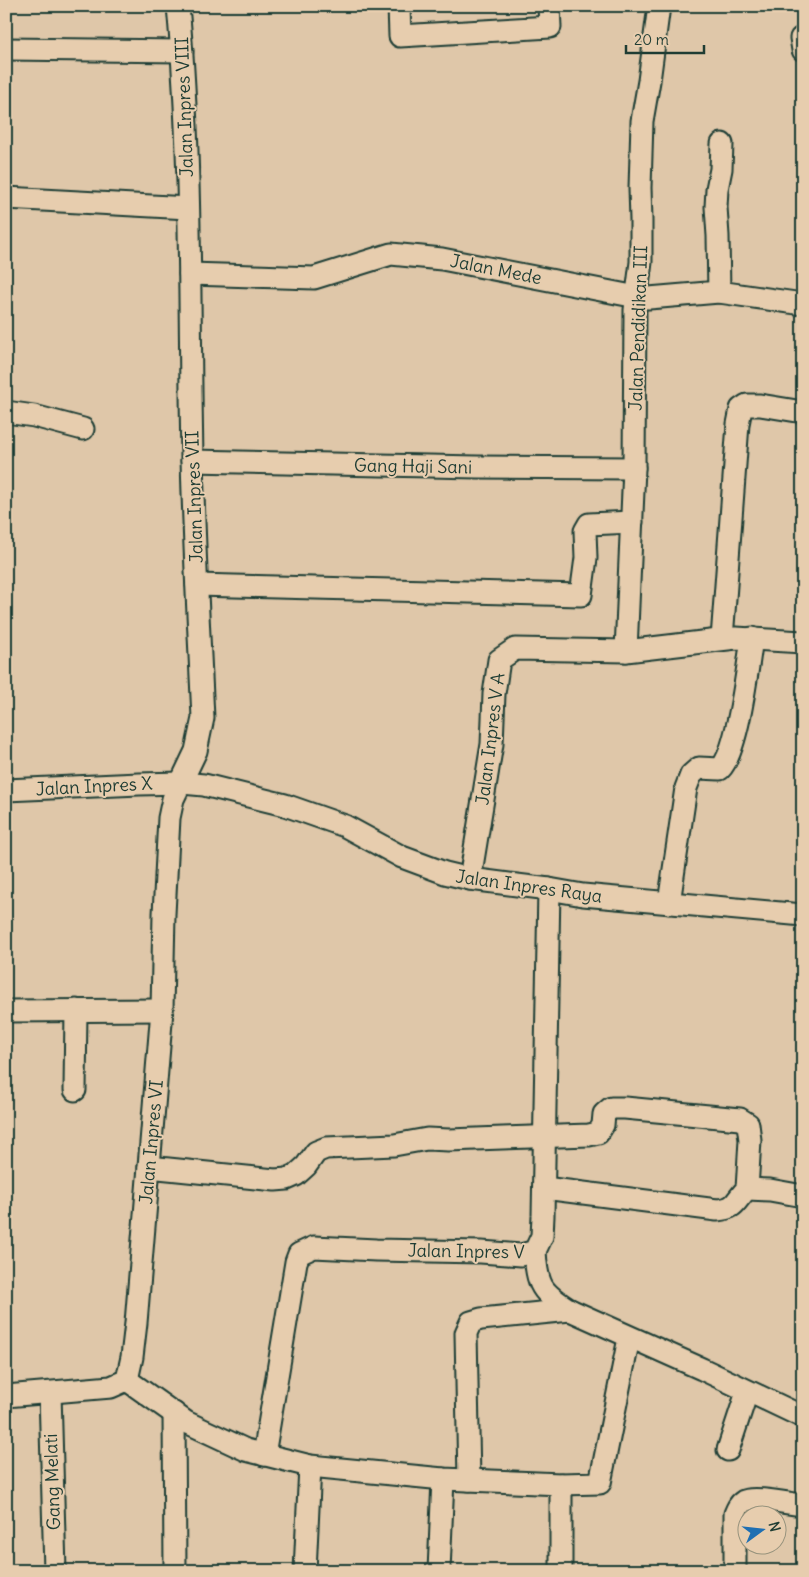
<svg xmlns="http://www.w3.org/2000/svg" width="809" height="1577" font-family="Delius,sans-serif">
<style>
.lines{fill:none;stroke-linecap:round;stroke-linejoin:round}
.street-casing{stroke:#1f3d34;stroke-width:25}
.street{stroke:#e7cdae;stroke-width:21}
.labels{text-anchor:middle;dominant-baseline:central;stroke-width:4;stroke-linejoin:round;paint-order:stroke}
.street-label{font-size:18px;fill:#1f3d34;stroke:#e7cdae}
</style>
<rect width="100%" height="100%" fill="#dfc7a9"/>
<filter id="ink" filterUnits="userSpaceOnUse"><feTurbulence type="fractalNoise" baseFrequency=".02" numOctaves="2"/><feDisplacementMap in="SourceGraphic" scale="10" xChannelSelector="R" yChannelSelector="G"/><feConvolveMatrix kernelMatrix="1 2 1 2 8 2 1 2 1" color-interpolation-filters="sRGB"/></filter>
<g filter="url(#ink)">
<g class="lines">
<g class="street-casing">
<g id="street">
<polyline points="399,6 400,36 550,27 549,6"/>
<polyline points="801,38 803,50"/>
<polyline points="6,49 182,51"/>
<polyline points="6,198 188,208"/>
<polyline points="190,274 314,278 391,254 442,259 637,297 649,298 719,292 803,304"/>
<polyline points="719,292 718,236 716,207 717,189 721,169 722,144"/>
<polyline points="6,412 34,416 83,429"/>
<polyline points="192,461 477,467 634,468"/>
<polyline points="197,585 581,595 586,558 585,531 589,524 632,522"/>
<polyline points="722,639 738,424 741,409 747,405 760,405 803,412"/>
<polyline points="626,651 634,468 635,310 641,262 641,220 640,188 642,121 649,81 659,6"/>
<polyline points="6,790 139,784 182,783 204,785 285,805 345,826 402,857 445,873 470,879 549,889 583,895 803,915"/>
<polyline points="470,879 492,744 494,694 499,660 515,649 626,651 736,638 803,642"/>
<path d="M669 903 686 788 691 775 699 768 720 769C738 752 748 665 752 638"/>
<polyline points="6,1011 162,1010"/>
<polyline points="75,1090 76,1010"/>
<polyline points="149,1167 275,1180 287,1179 296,1175 306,1166 316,1152 326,1148 394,1145 427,1139 449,1140 589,1135 598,1133 603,1125 604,1114 611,1108 625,1108 740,1119 748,1124 750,1140 747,1189"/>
<path d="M544 1188 717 1210C738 1208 734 1201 747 1189L770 1190 803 1196"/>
<path d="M535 1251C537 1286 541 1292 570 1310L702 1369 803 1417"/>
<polyline points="127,1380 186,1422 246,1450 310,1466 443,1479 561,1484 600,1483 629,1338"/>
<polyline points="50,1393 55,1571"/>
<path d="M6 1396 111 1387 127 1380 132 1357 136 1323 162 1010 164 914 169 818 173 799 196 751 203 718C199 632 194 545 192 458 189 308 192 156 178 6"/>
<polyline points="174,1413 175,1571"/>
<polyline points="728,1450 747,1392"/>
<polyline points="264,1455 296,1262 299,1254 314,1247 376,1250 481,1252 521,1255 535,1251 542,1236 543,1216 549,889"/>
<polyline points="469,1480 466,1333 471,1322 481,1319 570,1310"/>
<polyline points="305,1571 310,1466"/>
<polyline points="439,1571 443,1479"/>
<polyline points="561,1571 561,1484"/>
<path d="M735 1571V1514C737 1509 739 1504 744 1501 753 1496 791 1504 803 1505"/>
</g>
</g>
<use href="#street" class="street"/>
</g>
</g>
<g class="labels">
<g class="street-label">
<text transform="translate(184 107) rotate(-92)">Jalan Inpres VIII</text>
<text transform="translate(496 269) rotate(11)">Jalan Mede</text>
<text transform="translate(638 328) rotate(-88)">Jalan Pendidikan III</text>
<text transform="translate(413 466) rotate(1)">Gang Haji Sani</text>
<text transform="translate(194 497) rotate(-92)">Jalan Inpres VII</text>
<text transform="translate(490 739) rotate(-83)">Jalan Inpres V A</text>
<text transform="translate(94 786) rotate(-3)">Jalan Inpres X</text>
<text transform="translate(529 886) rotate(8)">Jalan Inpres Raya</text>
<text transform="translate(151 1142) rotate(-85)">Jalan Inpres VI</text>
<text transform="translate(466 1251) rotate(1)">Jalan Inpres V</text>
<text transform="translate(52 1482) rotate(-92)">Gang Melati</text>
</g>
</g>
<rect width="809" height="1577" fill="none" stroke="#e7cdae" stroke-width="25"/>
<rect x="12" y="12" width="784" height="1552" fill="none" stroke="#1f3d34" stroke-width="2" filter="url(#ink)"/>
<g transform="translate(762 1530) rotate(75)"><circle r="24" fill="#e7cdae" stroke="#97937d"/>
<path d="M0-4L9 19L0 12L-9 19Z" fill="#1f6fb2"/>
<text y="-8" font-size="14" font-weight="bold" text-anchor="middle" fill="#1f3d34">N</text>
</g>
<path d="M626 45v8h78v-8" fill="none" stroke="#1f3d34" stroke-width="2.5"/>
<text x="634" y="45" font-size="15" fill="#1f3d34" stroke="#e7cdae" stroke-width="4" paint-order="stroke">20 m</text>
</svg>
